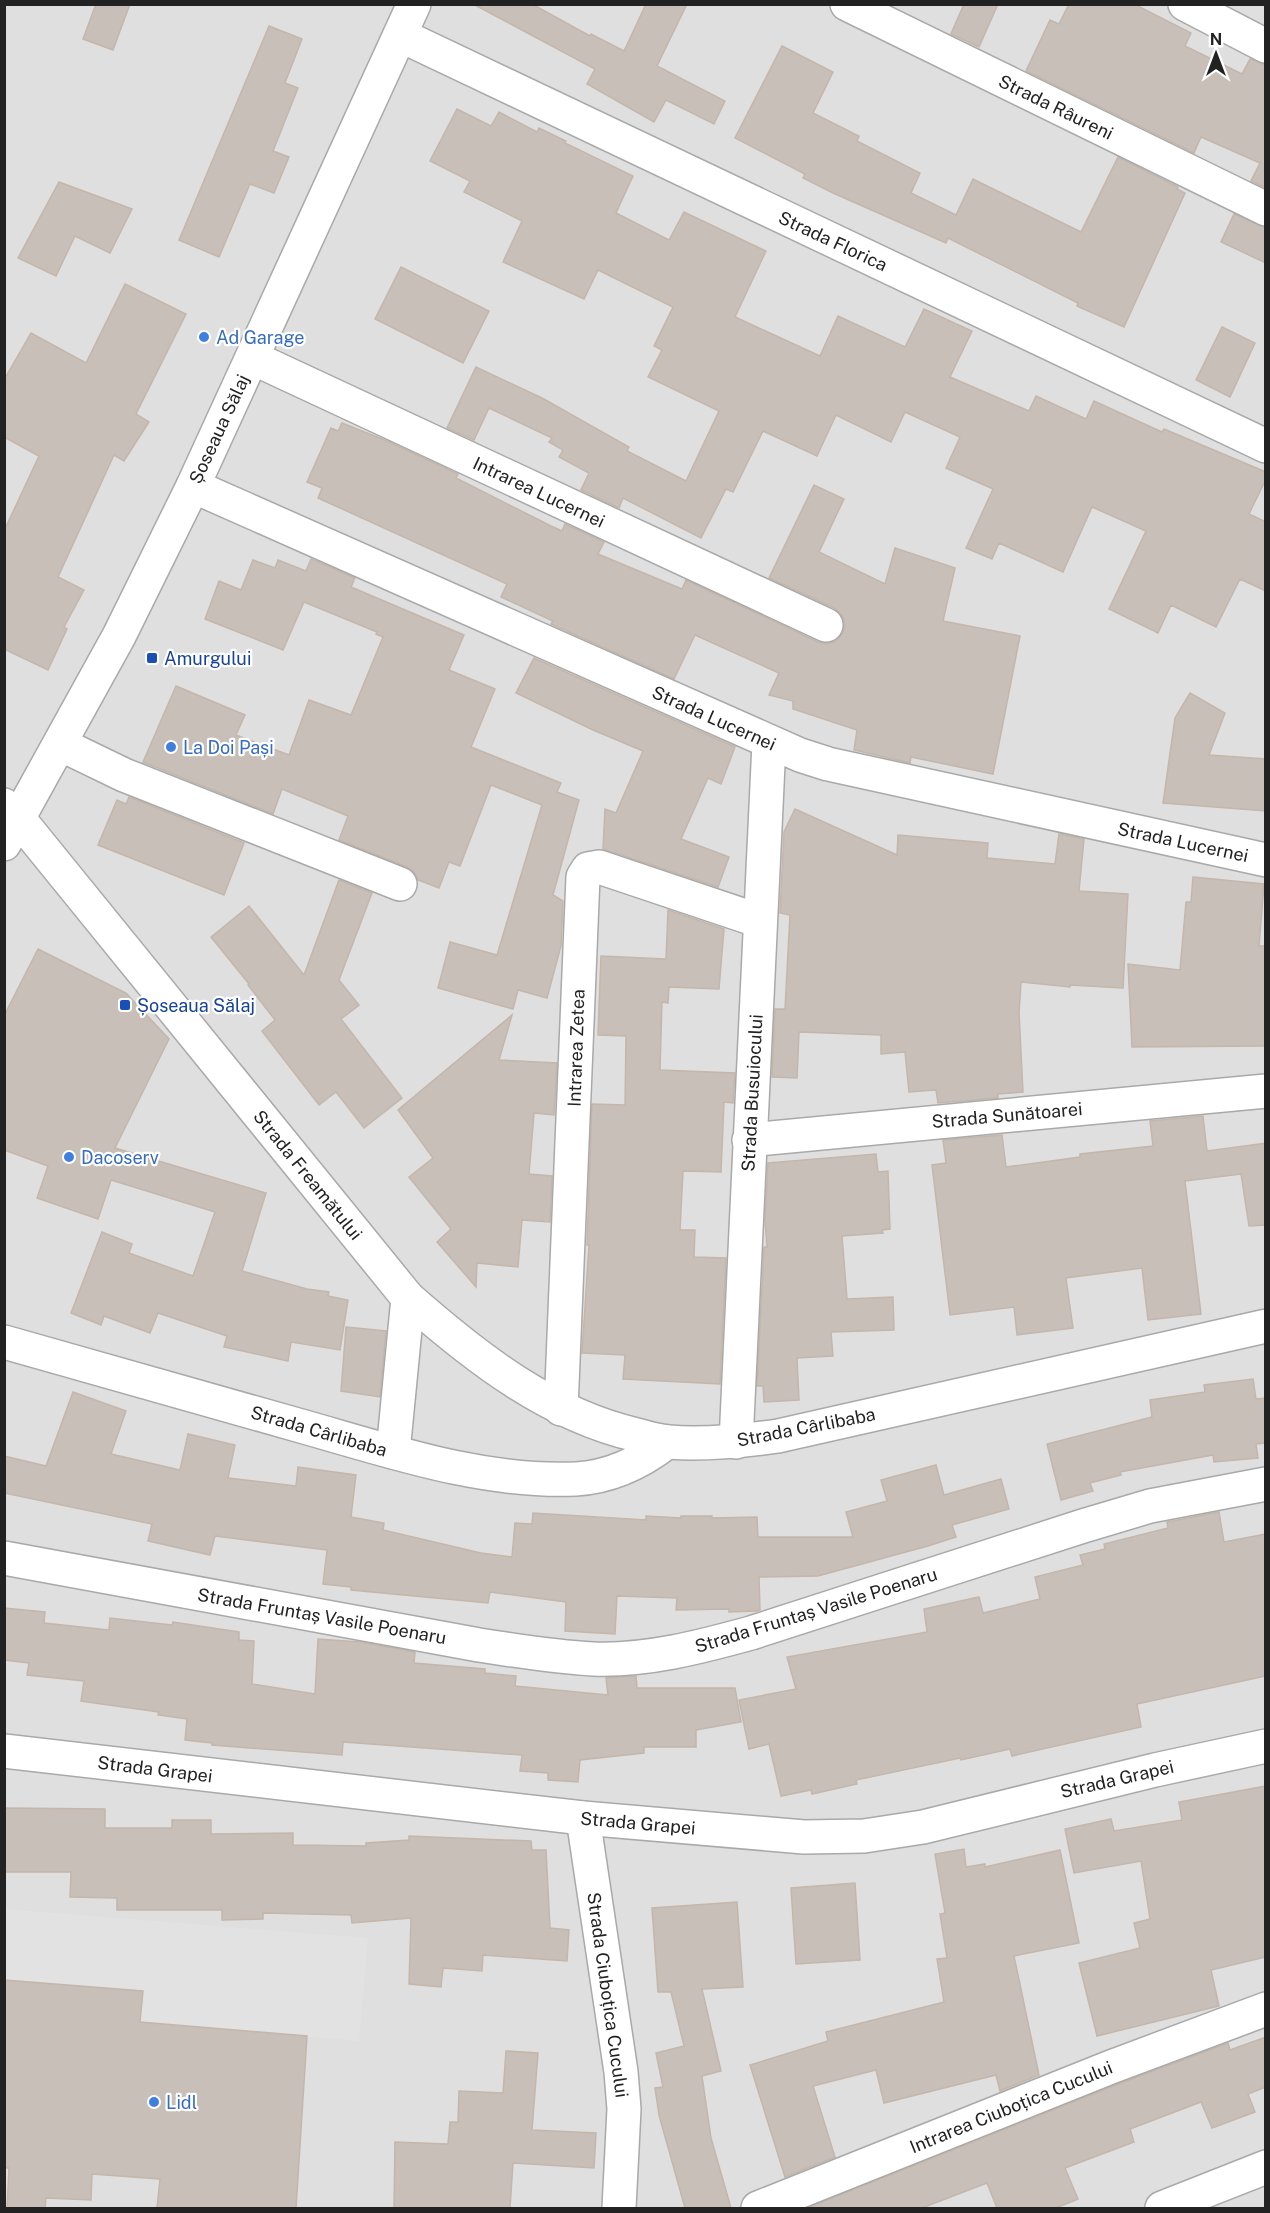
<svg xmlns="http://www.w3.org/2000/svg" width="1270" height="2213" font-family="'Public Sans',sans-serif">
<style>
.residential{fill:#e0dfdf}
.parking{fill:#e2e2e2}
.building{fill:#c7bfb8;stroke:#c4b6ab;stroke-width:1.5}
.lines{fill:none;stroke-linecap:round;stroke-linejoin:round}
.minor-casing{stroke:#a9a9a9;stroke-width:36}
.minor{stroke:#fff;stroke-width:33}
.shop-dot{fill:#3f7fe0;stroke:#fff;stroke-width:2}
.transit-dot{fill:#1a4fb4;stroke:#fff;stroke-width:2}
.labels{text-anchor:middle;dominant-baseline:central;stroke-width:4.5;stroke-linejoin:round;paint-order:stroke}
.street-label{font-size:18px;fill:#222;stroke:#fff}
.shop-label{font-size:18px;fill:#366cbe;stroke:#fff;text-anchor:start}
.transit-label{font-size:18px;fill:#164399;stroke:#fff;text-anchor:start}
</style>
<rect width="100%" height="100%" fill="#f2efe9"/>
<rect class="residential" x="5" y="5" width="1260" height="2203"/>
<polygon class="parking" points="4,1909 368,1938 359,2041 140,2022 142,1991 5,1980"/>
<g class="building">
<polygon points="96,4 130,4 113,50 83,39"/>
<polygon points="473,4 532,4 590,36 591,34 624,51 646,4 687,4 657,66 725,101 714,124 666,100 654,122 587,84 595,69"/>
<polygon points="964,4 998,4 979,47 951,34"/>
<polygon points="1069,4 1134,4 1191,33 1185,46 1242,74 1250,59 1266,65 1266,188 1251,181 1260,163 1201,137 1194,153 1026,71 1050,20 1059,24"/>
<polygon points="269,26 302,39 285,83 298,88 273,151 289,157 274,193 250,184 219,257 179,240"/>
<polygon points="782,46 833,72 813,113 859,136 857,141 920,173 911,193 956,215 973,179 1081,232 1118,157 1178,187 1177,189 1185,193 1124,327 1077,306 1078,303 948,238 946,243 833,193 803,178 805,174 735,138"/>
<polygon points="457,109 491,126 499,112 537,132 539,128 566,141 565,143 633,176 616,213 669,240 684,212 766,251 735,317 820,356 838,316 905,347 924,309 972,331 950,377 1029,411 1036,396 1086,419 1094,401 1162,432 1164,429 1266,472 1266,479 1249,514 1266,522 1266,591 1240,579 1216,627 1171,605 1158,633 1109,609 1146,531 1092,507 1063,572 999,543 992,559 966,548 993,489 946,468 960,437 905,412 891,442 836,415 817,456 763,431 733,492 726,489 701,538 623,498 619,508 581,490 589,473 559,457 563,450 549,442 552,438 489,408 474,440 447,428 476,367 542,398 629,447 627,451 686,481 719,411 648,377 662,350 654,346 673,307 598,270 584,299 503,262 522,221 464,192 470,181 430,161"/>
<polygon points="59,182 132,209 110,253 75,236 56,276 18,258"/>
<polygon points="1234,214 1266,227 1266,263 1221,242"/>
<polygon points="401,267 489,311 463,363 375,319"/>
<polygon points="125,284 186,314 136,414 149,422 124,461 114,455 58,577 84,590 64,627 67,629 48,670 4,649 4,531 39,456 4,437 4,380 31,333 86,363"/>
<polygon points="1222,327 1255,343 1230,397 1196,380"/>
<polygon points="342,423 387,441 458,474 456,478 551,526 562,531 565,524 604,542 598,554 682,589 686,580 818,642 827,644 836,641 843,633 845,624 841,614 834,608 769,578 814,485 844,499 819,552 885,584 895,548 955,568 943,621 1020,636 993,774 911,757 910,763 854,750 857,730 793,709 793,701 769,695 779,673 695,635 674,679 551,624 553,621 501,597 507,584 318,498 322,488 307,482 331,428 338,431"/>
<polygon points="311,559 355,578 351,587 464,635 449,670 495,689 471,747 561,783 557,792 579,800 553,895 563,901 561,946 547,998 518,990 513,1009 438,988 450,942 497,955 542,805 491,785 460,866 449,862 439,888 418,880 414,872 407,867 339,840 348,816 282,789 273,814 143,762 176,686 245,715 236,735 289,755 309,700 351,715 383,637 376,634 377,632 304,602 283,650 205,619 219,581 241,590 253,560 275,568 278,560 306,571"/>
<polygon points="534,658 735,747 721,784 708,778 681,839 729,857 718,887 603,849 605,809 616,813 643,751 593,730 516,693"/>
<polygon points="1190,693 1225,713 1209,755 1266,759 1266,811 1163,803 1175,718"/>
<polygon points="129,797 244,843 224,895 98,845 117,800 126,804"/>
<polygon points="795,809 897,855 898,835 988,843 987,858 1055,864 1059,834 1084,839 1079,891 1128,894 1123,988 1070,985 1070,987 1021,982 1019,1013 1023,1092 998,1094 998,1098 938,1103 936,1090 909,1092 905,1052 881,1054 881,1035 799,1032 797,1078 772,1077 775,1009 785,1009 790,915 780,913 784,832"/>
<polygon points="1193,877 1264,884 1259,946 1266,946 1266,1046 1132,1047 1128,964 1180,970 1186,902 1191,902"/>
<polygon points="339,880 372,893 339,980 359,1005 341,1019 402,1098 364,1128 336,1092 319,1105 262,1031 275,1020 248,985 249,984 211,937 249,906 304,975"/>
<polygon points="668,910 724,929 719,989 669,987 668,1003 662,1002 660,1070 735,1073 733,1103 724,1102 721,1172 683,1171 680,1230 695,1230 694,1257 726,1258 720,1384 623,1379 625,1355 582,1353 589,1245 587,1245 592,1104 625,1105 626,1036 598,1035 601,956 666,959"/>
<polygon points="38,949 126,993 169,1039 115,1148 266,1193 242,1271 307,1289 329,1292 328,1296 348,1300 340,1350 291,1342 288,1361 224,1347 227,1336 158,1313 150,1333 104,1316 101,1325 71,1313 102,1232 132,1244 129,1253 193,1276 215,1212 111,1180 98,1219 37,1198 48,1166 4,1150 4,1016"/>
<polygon points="512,1015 499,1060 557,1063 554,1115 534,1113 529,1174 552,1176 550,1222 522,1220 518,1267 477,1263 476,1287 437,1242 451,1229 409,1177 433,1158 398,1110"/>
<polygon points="1203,1116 1207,1151 1266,1143 1266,1225 1249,1226 1241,1174 1185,1181 1201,1314 1148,1320 1142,1268 1066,1278 1073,1328 1017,1335 1014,1307 950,1315 932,1165 946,1163 943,1140 1002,1135 1006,1167 1080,1157 1080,1154 1153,1146 1150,1121"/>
<polygon points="876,1154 878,1172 888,1171 890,1229 882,1230 883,1233 842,1236 847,1299 893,1297 894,1330 831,1332 833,1356 797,1358 799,1400 764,1402 763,1386 757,1386 764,1247 767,1247 765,1221 768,1163"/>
<polygon points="346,1327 386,1331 380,1397 341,1391"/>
<polygon points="1253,1379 1256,1399 1266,1398 1266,1443 1256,1444 1258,1458 1214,1462 1213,1455 1120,1472 1121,1475 1090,1483 1093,1491 1061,1500 1047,1444 1152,1417 1150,1400 1205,1392 1204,1385"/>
<polygon points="73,1392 126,1411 111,1454 180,1470 188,1434 235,1445 228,1478 296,1486 298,1467 356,1475 351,1517 384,1523 383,1530 481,1553 512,1557 515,1523 532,1524 533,1513 646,1520 646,1516 681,1518 681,1516 712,1516 712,1518 757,1517 758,1537 853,1537 846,1512 887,1501 881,1480 936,1465 944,1495 1001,1479 1009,1509 952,1525 956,1537 928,1546 818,1576 759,1577 760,1610 757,1611 729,1612 729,1609 676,1610 677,1598 617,1596 615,1634 565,1631 566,1602 490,1592 488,1603 351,1590 351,1587 323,1584 327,1550 215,1536 210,1555 148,1541 152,1524 4,1493 4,1456 46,1466"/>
<polygon points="1219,1512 1224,1542 1266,1534 1266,1676 1137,1704 1141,1727 1012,1756 1010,1749 961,1760 960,1758 856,1780 857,1784 812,1794 811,1790 781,1796 769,1744 749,1749 739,1700 796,1689 787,1657 927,1632 924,1609 979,1597 983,1613 1040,1599 1035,1577 1083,1565 1080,1555 1105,1549 1104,1544 1168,1528 1167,1522"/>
<polygon points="4,1608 45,1612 44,1623 109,1630 110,1618 172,1625 173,1622 239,1632 239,1640 254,1641 252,1684 315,1694 318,1639 361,1642 415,1652 414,1663 485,1669 485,1673 516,1676 515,1686 608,1695 606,1678 636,1676 637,1688 735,1688 741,1722 696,1730 696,1747 644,1747 644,1753 580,1760 578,1782 548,1780 548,1773 520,1771 522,1755 343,1742 342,1755 212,1745 212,1743 185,1740 187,1719 158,1715 159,1712 81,1701 84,1681 27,1675 29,1663 4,1660"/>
<polygon points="1266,1786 1266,1957 1211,1970 1219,2006 1097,2036 1079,1963 1140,1948 1134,1923 1150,1919 1141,1861 1074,1873 1065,1829 1111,1819 1114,1831 1182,1820 1179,1802"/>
<polygon points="4,1808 105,1809 105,1828 172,1828 172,1820 211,1820 211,1834 293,1833 293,1845 366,1846 366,1843 409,1840 409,1836 531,1841 532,1850 546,1850 550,1928 569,1930 567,1961 483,1955 482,1971 443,1968 441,1987 409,1984 411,1918 352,1923 351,1915 263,1913 263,1919 222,1920 222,1910 117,1910 117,1898 70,1897 71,1872 4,1872"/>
<polygon points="964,1849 966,1867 985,1864 985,1867 1060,1850 1079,1943 1014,1956 1039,2075 1000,2091 996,2075 884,2103 876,2070 813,2086 835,2157 785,2177 750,2065 828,2041 826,2032 944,2002 937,1959 947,1958 940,1914 945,1913 935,1854"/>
<polygon points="855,1883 860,1960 796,1964 791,1888"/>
<polygon points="737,1902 743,1987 702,1989 721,2071 702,2076 711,2138 731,2208 685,2208 659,2115 655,2088 663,2087 656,2053 684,2046 671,1992 658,1992 652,1908"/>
<polygon points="4,1980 143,1991 140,2022 307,2036 296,2208 157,2208 160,2179 92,2174 91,2200 46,2198 45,2208 7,2208 9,2168 4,2168"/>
<polygon points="1266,2037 1266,2087 1248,2094 1255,2112 1212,2128 1201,2102 1130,2129 1134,2142 1065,2168 1078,2199 1056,2208 997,2208 987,2183 922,2208 807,2208 1118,2084 1228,2043 1230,2050"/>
<polygon points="506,2051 538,2053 532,2130 596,2133 594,2168 513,2163 510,2208 394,2208 395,2142 448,2144 450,2122 458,2122 459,2091 503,2093"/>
</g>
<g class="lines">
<g class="minor-casing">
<g id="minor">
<polyline points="847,4 1266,209"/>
<polyline points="1185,4 1266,46"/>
<polyline points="400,35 1266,446"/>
<polyline points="253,358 826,625"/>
<polyline points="193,486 800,755 828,764 1266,860"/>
<polyline points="60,744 124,775 400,884"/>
<path d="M4 805 19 819 408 1298C475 1357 549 1415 637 1435 647 1438 658 1441 669 1442 705 1445 742 1441 778 1436L1266 1326"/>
<polyline points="4,844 119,636 193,486 414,4"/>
<polyline points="749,1140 1266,1091"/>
<path d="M4 1342C103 1370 202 1398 301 1426 390 1451 482 1483 576 1479 611 1477 640 1463 667 1442"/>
<polyline points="561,1409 583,877 588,869 599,867 760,921"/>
<polyline points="736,1442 769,743"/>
<polyline points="393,1452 408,1298"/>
<path d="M4 1558 479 1645C517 1651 555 1657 593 1659 647 1661 700 1647 751 1633L1083 1526 1150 1506 1266 1484"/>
<polyline points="4,1751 583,1818 804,1837 864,1836 923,1827 1155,1770 1266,1746"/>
<polyline points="583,1818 621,2072 624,2109 619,2208"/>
<polyline points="758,2208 1111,2067 1266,2009"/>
<polyline points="1162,2208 1266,2167"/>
</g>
</g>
<use href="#minor" class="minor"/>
</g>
<g class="shop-dot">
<circle cx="204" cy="337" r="6"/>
<circle cx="171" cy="747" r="6"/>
<circle cx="69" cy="1157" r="6"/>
<circle cx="154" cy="2102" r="6"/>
</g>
<g class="transit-dot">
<rect x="146" y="652" width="12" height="12" rx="3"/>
<rect x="119" y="999" width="12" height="12" rx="3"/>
</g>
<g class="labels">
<g class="street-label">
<text transform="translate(1056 107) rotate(26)">Strada Râureni</text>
<text transform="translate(833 241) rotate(25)">Strada Florica</text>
<text transform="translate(219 429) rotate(-65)">Șoseaua Sălaj</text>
<text transform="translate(539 492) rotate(25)">Intrarea Lucernei</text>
<text transform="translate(714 718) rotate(24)">Strada Lucernei</text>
<text transform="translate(1183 842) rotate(12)">Strada Lucernei</text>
<text transform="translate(576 1048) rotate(-88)">Intrarea Zetea</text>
<text transform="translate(752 1093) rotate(-87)">Strada Busuiocului</text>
<text transform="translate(1007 1115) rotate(-5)">Strada Sunătoarei</text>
<text transform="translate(308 1175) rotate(51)">Strada Freamătului</text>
<text transform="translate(806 1427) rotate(-11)">Strada Cârlibaba</text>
<text transform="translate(319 1431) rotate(16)">Strada Cârlibaba</text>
<text transform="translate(816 1610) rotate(-17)">Strada Fruntaș Vasile Poenaru</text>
<text transform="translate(322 1616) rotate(10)">Strada Fruntaș Vasile Poenaru</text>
<text transform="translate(155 1769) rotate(7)">Strada Grapei</text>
<text transform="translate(1117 1779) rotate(-13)">Strada Grapei</text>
<text transform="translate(638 1823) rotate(5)">Strada Grapei</text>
<text transform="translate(608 1995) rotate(82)">Strada Ciuboțica Cucului</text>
<text transform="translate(1011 2107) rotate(-22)">Intrarea Ciuboțica Cucului</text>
</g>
<g class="shop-label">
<text x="216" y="337">Ad Garage</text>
<text x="183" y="747">La Doi Pași</text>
<text x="81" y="1157">Dacoserv</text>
<text x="166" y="2102">Lidl</text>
</g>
<g class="transit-label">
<text x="164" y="658">Amurgului</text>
<text x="137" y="1005">Șoseaua Sălaj</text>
</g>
</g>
<rect width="1270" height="2213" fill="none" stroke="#222222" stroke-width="12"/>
<g transform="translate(1216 54)" stroke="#ffffff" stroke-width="4.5" paint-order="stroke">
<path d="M0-4.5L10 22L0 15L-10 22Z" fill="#222222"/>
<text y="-9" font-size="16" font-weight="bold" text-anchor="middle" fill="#222222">N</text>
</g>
</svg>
